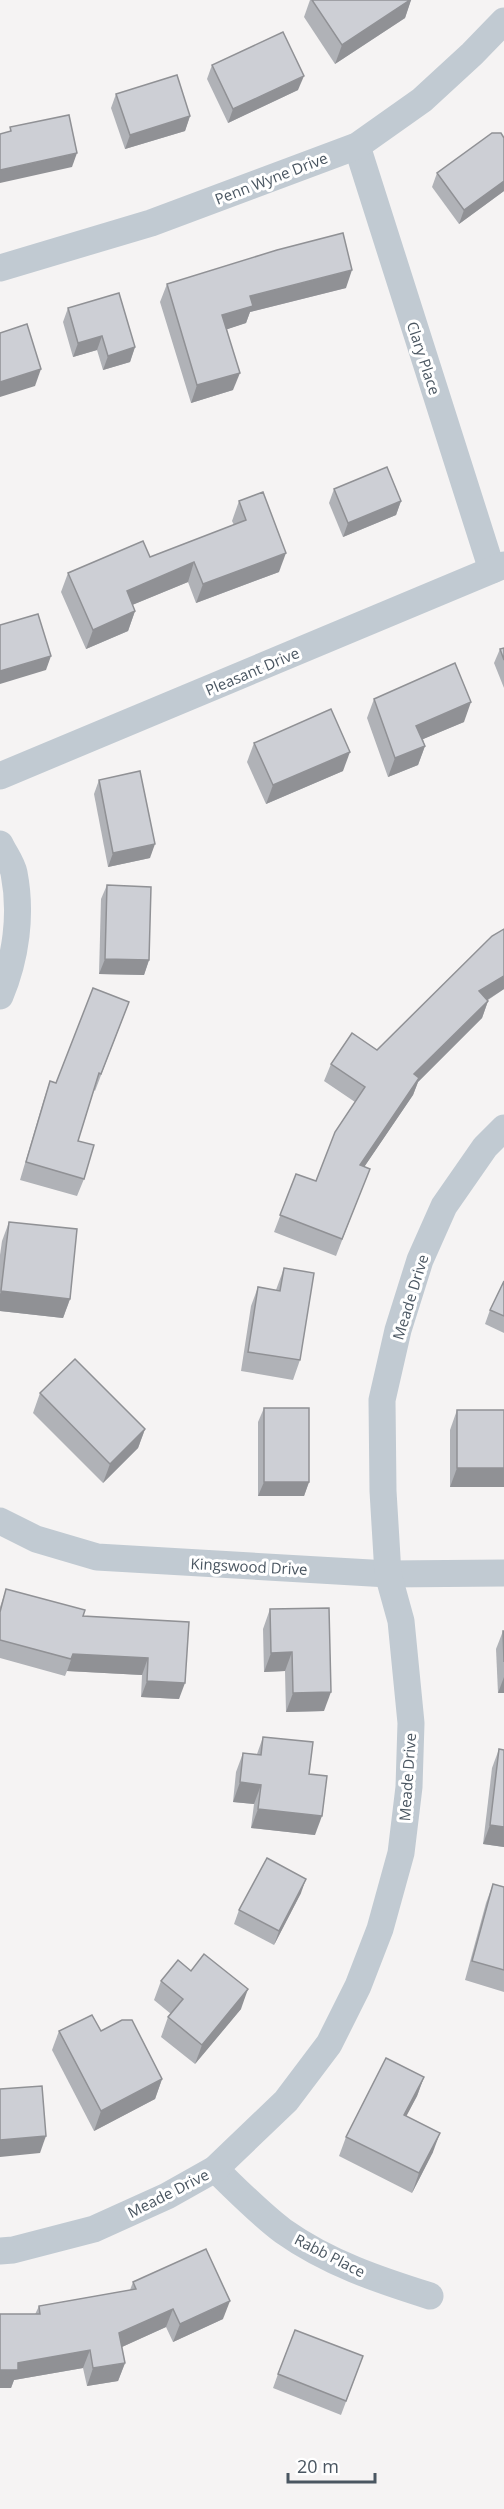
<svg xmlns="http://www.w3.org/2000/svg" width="504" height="2509" font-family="'Open Sans',sans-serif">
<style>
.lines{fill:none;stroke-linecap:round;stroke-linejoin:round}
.minor{stroke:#c1cad2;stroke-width:27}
.wall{fill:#b0b2b7}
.shaded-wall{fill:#909195}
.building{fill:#cdcfd5;stroke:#909195;stroke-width:1.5}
.labels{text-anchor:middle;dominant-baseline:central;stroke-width:6;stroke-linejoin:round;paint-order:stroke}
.street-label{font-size:15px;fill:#4a5661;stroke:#fff}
</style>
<rect width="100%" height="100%" fill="#f5f3f3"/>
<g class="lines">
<g class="minor">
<polyline points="357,146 492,570"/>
<polyline points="0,268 151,223 357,146 422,100 472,54 504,21"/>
<polyline points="0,776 504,565"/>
<path d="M0 844C4 853 12 863 14 873 22 914 16 958 0 996"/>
<polyline points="0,1521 36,1539 97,1557 388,1574 504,1573"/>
<path d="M215 2169C237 2190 259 2213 283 2231 328 2263 379 2280 430 2296"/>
<polyline points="0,2251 13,2250 94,2229 167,2196 215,2169 286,2101 329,2044 358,1986 380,1929 401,1853 409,1787 411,1723 401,1621 388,1574 383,1491 382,1400 398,1330 420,1260 444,1206 485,1147 504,1128"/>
</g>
</g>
<g class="wall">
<polygon points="310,0 411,0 405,18 335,64 304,17"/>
<polygon points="212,65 298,90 228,123 207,79"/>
<polygon points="116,94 190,116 185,131 125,149 111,108"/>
<polygon points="504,138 504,191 459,224 432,187 437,173"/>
<polygon points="167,284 346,288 250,312 246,323 227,329 233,390 191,403 160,302"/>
<polygon points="68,308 135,347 130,362 103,370 97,350 73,357 63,322"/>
<polygon points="334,489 401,501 396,515 343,537 329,503"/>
<polygon points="239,501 279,572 196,603 188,582 132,605 135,611 128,631 86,649 61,592 68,573 150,557 234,525 232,521"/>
<polygon points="504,648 504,688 494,663 500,649"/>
<polygon points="374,699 464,722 423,739 425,746 418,765 388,777 367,718"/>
<polygon points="254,743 343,771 266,804 247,762"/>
<polygon points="99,780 150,858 108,867 94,794"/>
<polygon points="107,885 149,960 144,975 99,974 101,899"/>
<polygon points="504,929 504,989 488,1000 488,1001 482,1018 418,1082 413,1095 364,1167 363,1186 336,1256 274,1232 296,1174 316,1181 355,1102 324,1081 331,1064 377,1050"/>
<polygon points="129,1002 95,1091 94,1090 78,1141 84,1179 77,1196 20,1180 44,1099 50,1081 56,1083"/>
<polygon points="9,1222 70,1299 63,1318 0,1311 0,1255 2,1241"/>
<polygon points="284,1268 300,1360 293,1380 241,1371 251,1306 258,1287 276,1290"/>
<polygon points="504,1281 504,1333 485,1324 490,1310"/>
<polygon points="40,1393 145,1429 138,1448 103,1483 33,1413"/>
<polygon points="264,1408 309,1482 304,1496 258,1496 258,1422"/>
<polygon points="457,1410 504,1487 450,1487 450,1430"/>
<polygon points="6,1589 83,1616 189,1622 179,1699 141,1697 142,1675 67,1671 65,1676 0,1658 0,1607"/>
<polygon points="270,1609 324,1711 286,1712 285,1671 264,1672 263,1629"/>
<polygon points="503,1631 504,1631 504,1693 498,1693 496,1649"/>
<polygon points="263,1737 309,1774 315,1835 251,1828 254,1804 233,1802 236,1772 243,1753 257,1754"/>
<polygon points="499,1749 504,1847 483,1844 492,1768"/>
<polygon points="493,1884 504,1887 504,1992 465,1980 486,1903"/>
<polygon points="301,1893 274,1945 234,1924 239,1910"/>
<polygon points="191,1971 241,2009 195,2064 161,2037 168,2017 171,2014 154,2000 161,1981"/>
<polygon points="59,2031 101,2031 162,2079 155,2099 94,2131 52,2050"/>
<polygon points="424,2077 417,2096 406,2116 433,2152 412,2193 339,2156 346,2137"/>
<polygon points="133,2282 223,2319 173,2342 166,2327 122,2347 125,2363 118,2381 87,2386 83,2368 14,2380 11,2388 0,2388 39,2306 130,2290"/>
<polygon points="363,2356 341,2415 273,2388 278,2374"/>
</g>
<g class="shaded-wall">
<polygon points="410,0 411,0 405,18 335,64 342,45"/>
<polygon points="304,76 298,90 228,123 233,109"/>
<polygon points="190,116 185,131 125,149 130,135"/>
<polygon points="77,153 72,167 0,183 0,170"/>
<polygon points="504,181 504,191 459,224 464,210"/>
<polygon points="352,270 346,288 250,312 246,323 216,333 222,315 250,296"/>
<polygon points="102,336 97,350 73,357 78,343"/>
<polygon points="135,347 130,362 103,370 108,356"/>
<polygon points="41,369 35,386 0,397 0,382"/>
<polygon points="240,373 233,390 191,403 197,385"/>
<polygon points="401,501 396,515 343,537 348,523"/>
<polygon points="286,553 279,572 196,603 203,584"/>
<polygon points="194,562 188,582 120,610 127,591"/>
<polygon points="135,611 128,631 86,649 93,630"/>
<polygon points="51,656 46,670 0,684 0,671"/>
<polygon points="471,702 464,722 409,745 416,726"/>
<polygon points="425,746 418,765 388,777 395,758"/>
<polygon points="350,752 343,771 266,804 273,785"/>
<polygon points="155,844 150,858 108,867 113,853"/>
<polygon points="105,959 149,960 144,975 99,974"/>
<polygon points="504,976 504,989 473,1009 479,991"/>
<polygon points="488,1001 482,1018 418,1082 413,1095 354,1182 360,1165 414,1074"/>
<polygon points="1,1291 70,1299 63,1318 0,1311 0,1294"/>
<polygon points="145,1429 138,1448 103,1483 110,1464"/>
<polygon points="457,1468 504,1468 504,1487 450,1487"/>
<polygon points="264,1482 309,1482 304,1496 258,1496"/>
<polygon points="292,1652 285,1671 264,1672 271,1653"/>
<polygon points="73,1654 148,1658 142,1675 67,1671"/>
<polygon points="504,1677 504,1693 498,1693"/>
<polygon points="147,1681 185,1683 179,1699 141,1697"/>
<polygon points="331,1692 324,1711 286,1712 293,1693"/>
<polygon points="240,1782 261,1785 254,1804 233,1802"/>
<polygon points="258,1809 322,1816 315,1835 251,1828"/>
<polygon points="490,1825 504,1827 504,1847 483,1844"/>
<polygon points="306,1879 301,1893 274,1945 279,1931"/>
<polygon points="248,1989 241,2009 195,2064 202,2045"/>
<polygon points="424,2077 417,2096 397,2134 404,2115"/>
<polygon points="162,2079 155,2099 94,2131 101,2111"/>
<polygon points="440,2133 433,2152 412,2193 419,2173"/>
<polygon points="46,2136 40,2153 0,2157 0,2140"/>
<polygon points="230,2301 223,2319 173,2342 180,2324"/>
<polygon points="173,2309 166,2327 113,2351 119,2333"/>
<polygon points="90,2350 83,2368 14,2380 11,2388 0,2388 0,2370 18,2363"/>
<polygon points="125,2363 118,2381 87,2386 93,2368"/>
</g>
<g class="building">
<polygon points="312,0 410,0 342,45"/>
<polygon points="283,32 304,76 233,109 212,65"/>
<polygon points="177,75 190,116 130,135 116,94"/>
<polygon points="69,115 77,153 0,170 0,134 11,131 10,127"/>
<polygon points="492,133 501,133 504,138 504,181 464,210 437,173"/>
<polygon points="343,233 352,270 250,296 253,306 222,315 240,373 197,385 167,284 277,250"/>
<polygon points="119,293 135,347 108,356 102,336 78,343 68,308"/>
<polygon points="27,324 41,369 0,382 0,333"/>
<polygon points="387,467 401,501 348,523 334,489"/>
<polygon points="263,492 286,553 203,584 194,562 127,591 135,611 93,630 68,573 143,541 150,557 246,520 239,501"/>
<polygon points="38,614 51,656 0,671 0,625"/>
<polygon points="504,648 504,660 500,649"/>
<polygon points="455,663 471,702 416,726 425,746 395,758 374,699"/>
<polygon points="331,709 350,752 273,785 254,743"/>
<polygon points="140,771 155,844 113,853 99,780"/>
<polygon points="107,885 151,887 149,960 105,959"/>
<polygon points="504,929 504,976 479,991 488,1001 414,1074 419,1078 360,1165 370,1169 342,1239 280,1215 296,1174 316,1181 335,1132 365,1087 331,1064 352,1033 377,1050 492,936"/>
<polygon points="93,988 129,1002 101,1074 99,1073 78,1141 94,1145 84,1179 26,1162 50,1081 56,1083"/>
<polygon points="9,1222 77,1229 70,1299 1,1291"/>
<polygon points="284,1268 314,1273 300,1360 248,1352 258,1287 280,1291"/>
<polygon points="504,1281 504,1316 490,1310"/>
<polygon points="75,1359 145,1429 110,1464 40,1393"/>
<rect x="264" y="1408" width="45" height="74"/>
<rect x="457" y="1410" width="47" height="58"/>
<polygon points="6,1589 85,1610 83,1616 189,1622 185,1683 147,1681 148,1658 73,1654 71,1659 0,1640 0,1612"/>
<polygon points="329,1608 331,1692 293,1693 292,1652 271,1653 270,1609"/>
<polygon points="503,1631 504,1631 504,1662"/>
<polygon points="263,1737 313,1742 309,1774 327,1776 322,1816 258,1809 261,1785 240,1782 243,1753 261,1755"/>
<polygon points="499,1749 504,1750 504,1827 490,1825"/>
<polygon points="267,1858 306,1879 279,1931 239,1910"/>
<polygon points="493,1884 504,1887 504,1970 472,1961"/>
<polygon points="204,1954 248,1989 202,2045 168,2017 183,1999 161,1981 178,1960 191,1971"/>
<polygon points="92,2015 101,2031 122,2020 132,2020 162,2079 101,2111 59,2031"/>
<polygon points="386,2058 424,2077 404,2115 440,2133 419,2173 346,2137"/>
<polygon points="42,2086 46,2136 0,2140 0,2089"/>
<polygon points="206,2249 230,2301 180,2324 173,2309 119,2333 125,2363 93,2368 90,2350 18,2363 18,2370 0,2370 0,2314 40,2314 39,2306 136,2289 133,2282"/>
<polygon points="295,2330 363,2356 346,2401 278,2374"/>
</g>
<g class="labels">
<g class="street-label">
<text transform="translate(271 178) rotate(-21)">Penn Wyne Drive</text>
<text transform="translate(424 358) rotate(72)">Clary Place</text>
<text transform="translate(252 671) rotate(-23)">Pleasant Drive</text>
<text transform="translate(410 1297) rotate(-73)">Meade Drive</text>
<text transform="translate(249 1566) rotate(3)">Kingswood Drive</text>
<text transform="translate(407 1777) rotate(-86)">Meade Drive</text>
<text transform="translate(168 2193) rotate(-27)">Meade Drive</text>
<text transform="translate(330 2255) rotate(27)">Rabb Place</text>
</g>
</g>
<path d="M288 2473v9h87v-9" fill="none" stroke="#4a5661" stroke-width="3"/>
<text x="297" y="2473" font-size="18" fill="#4a5661" stroke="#ffffff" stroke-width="4.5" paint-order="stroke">20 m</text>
</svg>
